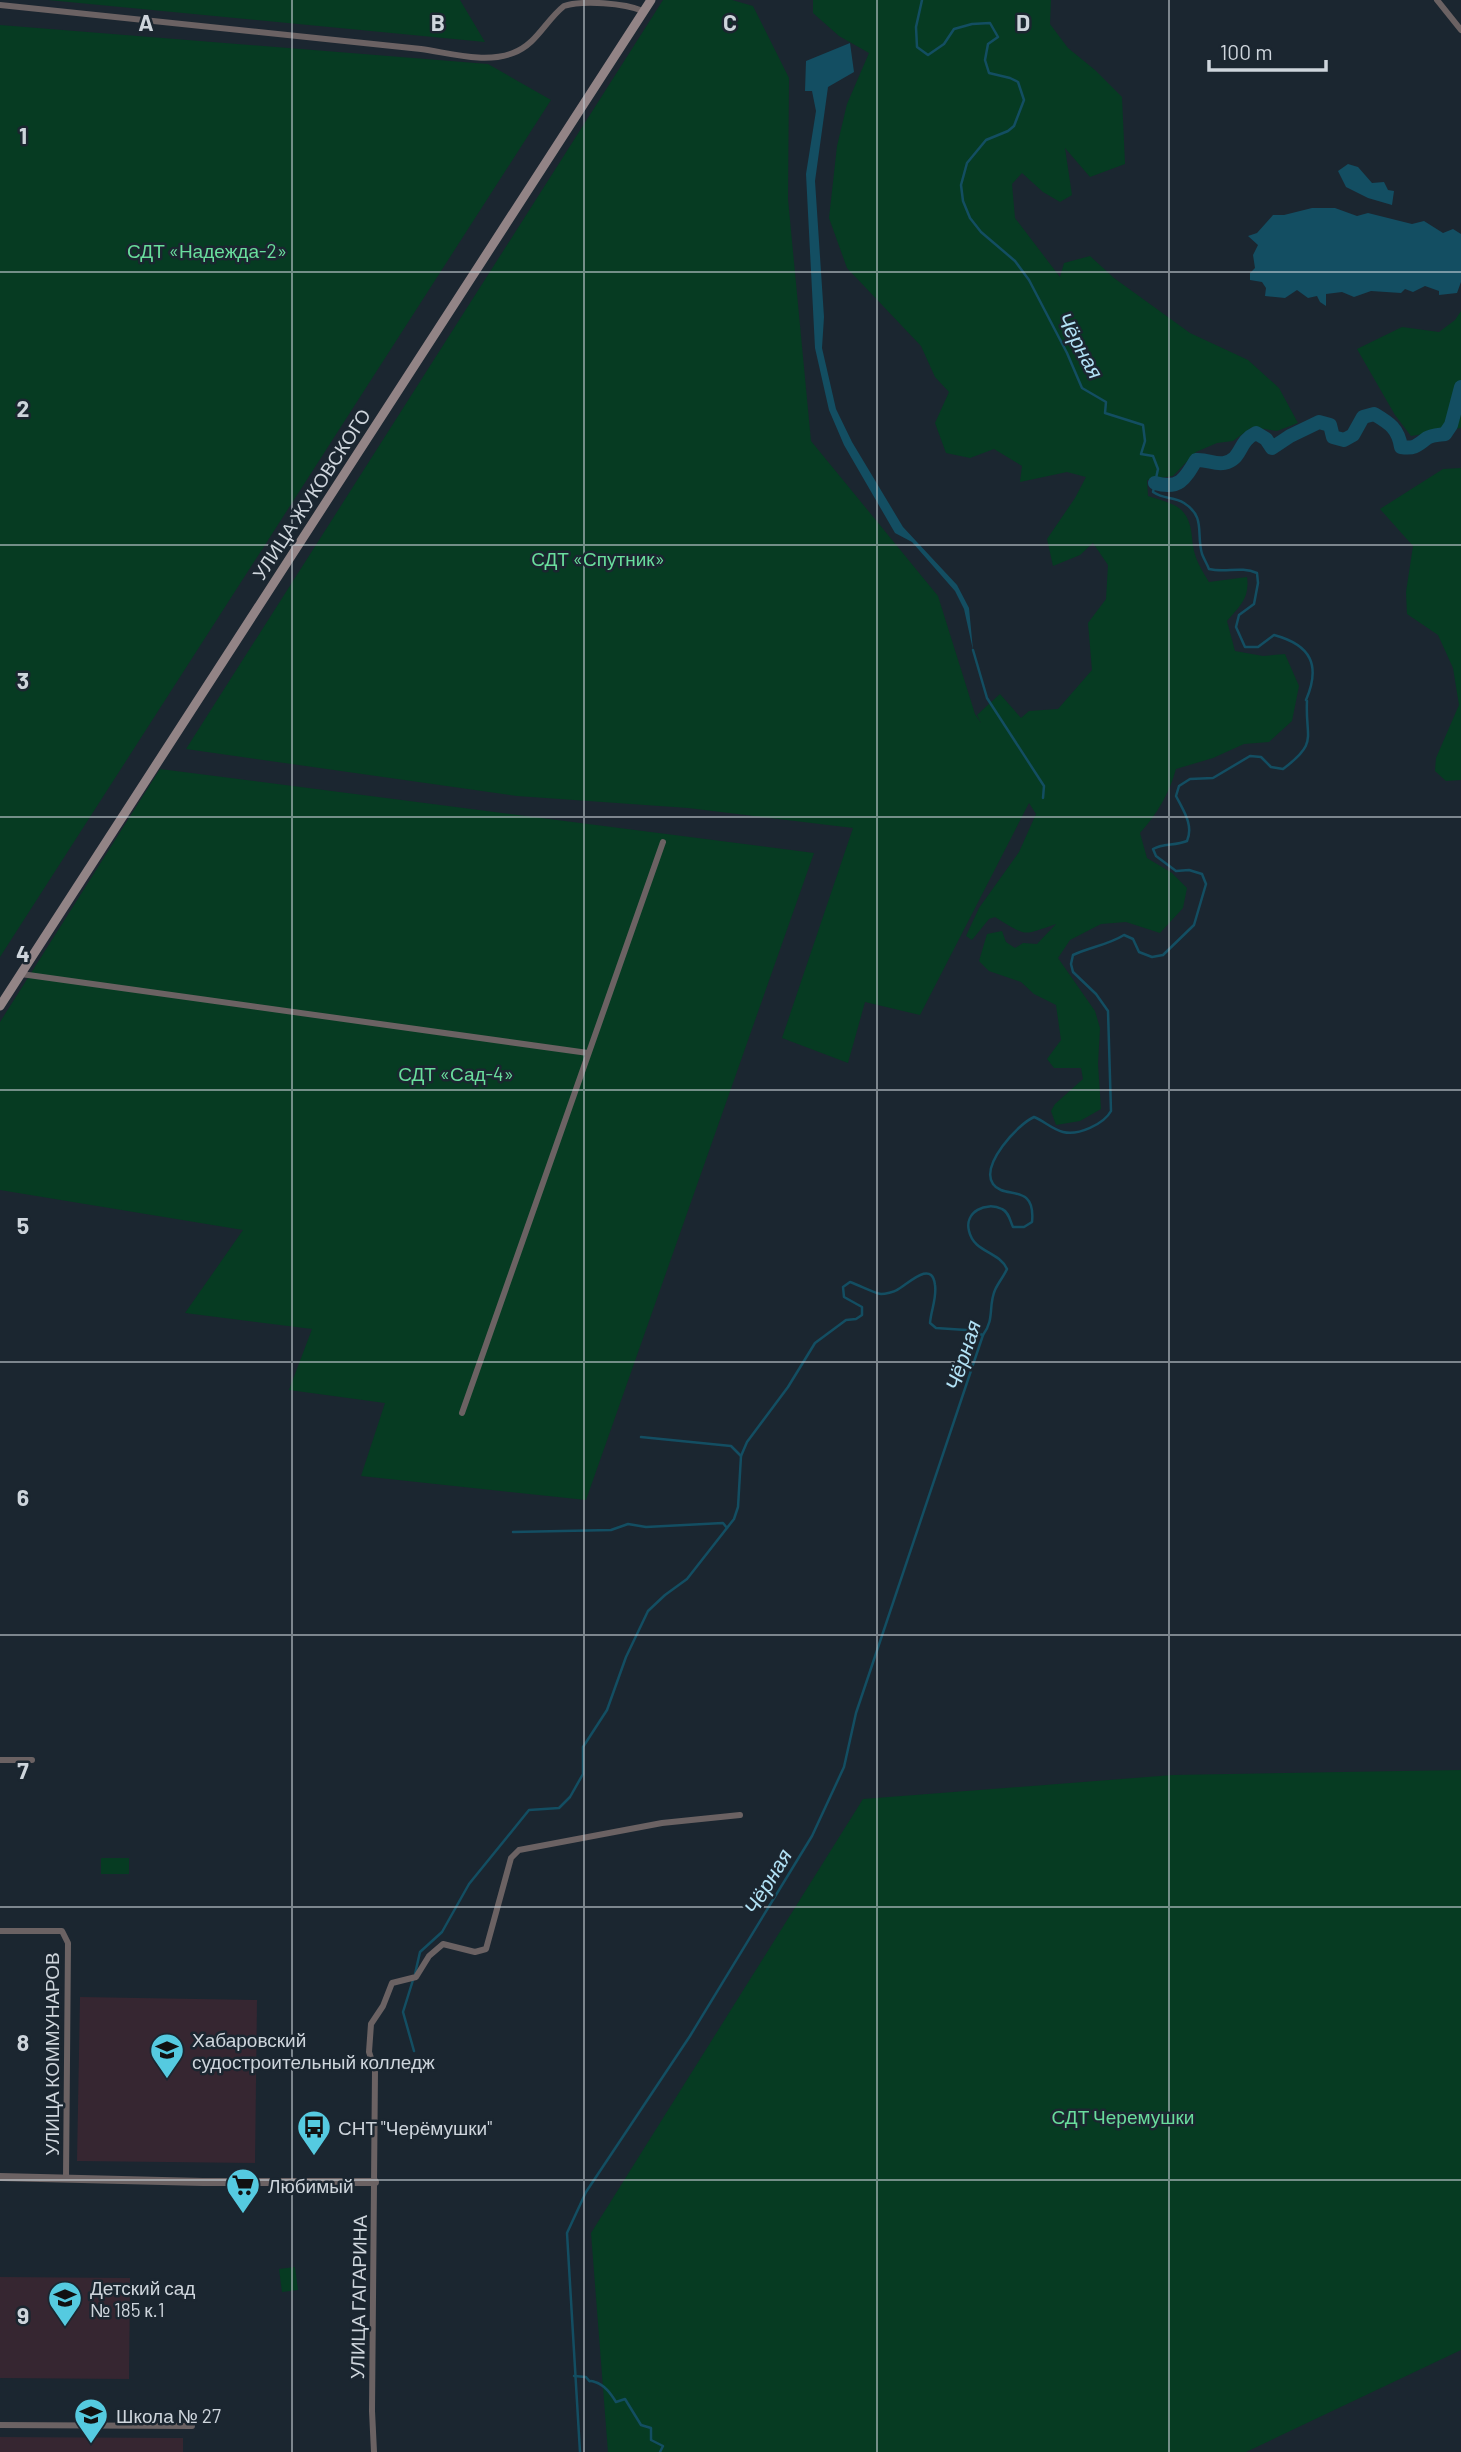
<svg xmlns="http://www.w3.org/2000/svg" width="1461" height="2452" font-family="Barlow,sans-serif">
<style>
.education{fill:#362631}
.green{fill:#063b22}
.water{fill:#134e62}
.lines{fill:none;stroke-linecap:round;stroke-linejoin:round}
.stream{stroke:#134e62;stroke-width:2.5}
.river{stroke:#134e62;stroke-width:14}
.minor{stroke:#6b6263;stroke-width:6}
.tertiary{stroke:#6b6263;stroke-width:8}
.secondary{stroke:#928486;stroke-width:9}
.grid{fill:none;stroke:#ced5dc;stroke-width:2;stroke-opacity:0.55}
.labels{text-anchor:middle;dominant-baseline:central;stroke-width:5;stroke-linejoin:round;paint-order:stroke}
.park-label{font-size:19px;fill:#69de9d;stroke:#1b2630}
.street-label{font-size:19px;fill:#ced5dc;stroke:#1b2630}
.poi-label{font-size:19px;fill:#ced5dc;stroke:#1b2630;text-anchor:start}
.water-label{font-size:21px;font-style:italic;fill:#b2e2f6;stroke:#1b2630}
.grid-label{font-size:23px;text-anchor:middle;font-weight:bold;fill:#ced5dc;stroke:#1b2630;stroke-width:5;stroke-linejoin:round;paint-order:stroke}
</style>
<rect width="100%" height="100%" fill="#1b2630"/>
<g class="education">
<polygon points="80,1997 257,2000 255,2163 77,2161"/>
<polygon points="0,2277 130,2278 129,2379 0,2378"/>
<polygon points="0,2437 183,2438 183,2452 0,2452"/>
</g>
<g class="green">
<polygon points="48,0 460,0 485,42"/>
<path d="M663 0H732L753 6 789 78 788 199 811 441 938 596 975 714 981 723 977 715 1000 694 1021 718 1029 711 1058 709 1092 670 1088 623 1106 599 1108 565 1093 543 1080 555 1053 566 1047 539 1075 498 1086 477 1067 472 1020 482 1022 466 994 449 970 458 946 453 935 423 949 392 935 377 921 346 847 268 829 218 837 146 847 104 869 53 839 36 813 13V0H1051L1050 24 1068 48 1095 70 1122 97 1125 164 1090 177 1065 148 1072 195 1060 202 1043 192 1022 173 1012 184 1015 218 1060 277 1064 263 1090 256 1114 278 1190 333 1248 360 1279 388 1298 423 1277 431 1252 427 1233 441 1217 443 1196 452 1173 476 1147 480 1148 496C1159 500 1177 503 1184 513 1193 524 1191 539 1194 551 1197 563 1203 572 1209 582L1247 577C1250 598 1240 606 1227 621L1235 651 1263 656 1285 654 1299 686 1292 721 1269 742 1244 744 1213 758 1176 769C1169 794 1157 814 1140 833L1147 858 1172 873 1187 888 1183 908 1160 933 1126 922 1101 924 1070 940 1058 958 1095 1011 1100 1028 1098 1064 1101 1109 1080 1121 1056 1125 1051 1111 1055 1104 1083 1079 1081 1068H1054L1047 1059 1061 1040 1056 1005 1034 994 1021 982 989 971 979 961 987 934 1002 931 1006 942 1015 948 1023 943 1037 944 1056 924C1021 936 1028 937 995 917L989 919 972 940 966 936 979 908 1019 852 1036 814 1029 803 920 1015 865 1002 848 1063 782 1038 853 828 688 808 517 796 186 749Z"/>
<polygon points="0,25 488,64 551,100 0,957"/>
<polygon points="1461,311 1461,428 1411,436 1395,415 1357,349 1402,327 1439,332 1455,320"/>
<polygon points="1461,468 1461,780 1446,781 1435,771 1436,758 1459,705 1453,668 1438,635 1407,614 1406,592 1413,546 1380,509 1443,469"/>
<polygon points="160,769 814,853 586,1500 361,1476 385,1403 289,1390 312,1329 185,1313 243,1230 0,1190 0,1022"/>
<polygon points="1461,1770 1461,2350 1246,2452 608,2452 591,2233 863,1799 1173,1775"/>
<rect x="101" y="1858" width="28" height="16"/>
<polygon points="295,2267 298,2290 282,2292 279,2269"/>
</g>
<g class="water">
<polygon points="850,43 854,72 828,87 815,181 824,317 822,348 836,409 852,442 903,527 957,585 969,608 973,650 964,609 955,591 912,542 895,533 844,445 829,410 815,348 806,174 816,111 812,91 805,91 806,61"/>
<polygon points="1348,164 1358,167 1372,183 1384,182 1388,190 1394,191 1392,205 1368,198 1346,187 1338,171"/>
<polygon points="1312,208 1335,208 1357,216 1368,213 1412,224 1424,221 1443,233 1453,229 1461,234 1461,282 1457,293 1439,295 1439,291 1425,286 1413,292 1405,289 1401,293 1371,291 1354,297 1342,292 1326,294 1326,306 1320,302 1317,296 1308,298 1297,290 1285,298 1265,296 1266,288 1262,282 1250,280 1250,273 1255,268 1253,255 1258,245 1248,236 1257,233 1273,215 1284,215"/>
</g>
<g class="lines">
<g class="stream">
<path d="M922 0 916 27 917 47 928 55 944 44 954 29 972 24 990 23 998 37 988 44 985 60 989 73 1010 78 1018 82 1024 100 1014 126 1008 131 986 140 967 163 961 185 963 201 970 218 981 232 1015 261 1029 280 1067 353 1082 388 1106 402 1105 413 1143 425 1145 441 1141 454 1153 456 1158 469 1153 492C1165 500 1173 496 1184 503 1206 517 1196 533 1202 554 1204 559 1207 564 1209 569 1226 573 1240 566 1257 573L1258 583 1254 604 1239 615 1236 627 1245 647H1258L1274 635C1311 645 1321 665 1306 700"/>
<polyline points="973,650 987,698 1044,786 1043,798"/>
<polyline points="641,1437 731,1446 741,1456"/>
<polyline points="513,1532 611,1530 628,1524 646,1527 723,1523 727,1528"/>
<path d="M415 1974 420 1952 442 1932 469 1884 529 1810 559 1808 570 1797 583 1774V1747L607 1710 626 1657 648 1611 665 1595 687 1579 734 1519 738 1507 741 1456 747 1442 788 1387 815 1343 846 1320 856 1319 862 1315V1307L844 1297 843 1287 850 1282C859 1285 874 1293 881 1294 885 1294 894 1292 897 1290 906 1286 932 1258 935 1285 937 1298 931 1310 930 1323L936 1328 966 1330 983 1335"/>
<polyline points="413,1980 403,2012 414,2051"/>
<path d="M574 2376 586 2377C593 2385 586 2379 595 2382 605 2385 611 2394 616 2402L625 2399 641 2425 651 2428V2440L663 2446 660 2452"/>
<path d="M580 2452 567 2233 586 2192 690 2036 812 1836 844 1767 856 1713 983 1335C995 1319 988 1306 995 1290 998 1283 1004 1276 1007 1269 999 1251 974 1253 969 1231 964 1212 986 1201 1002 1209 1009 1212 1010 1221 1013 1227H1024L1032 1222C1036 1182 1004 1200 993 1184 980 1165 1018 1124 1034 1117 1044 1121 1052 1129 1063 1132 1078 1136 1104 1124 1111 1111L1108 1011 1096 994 1073 972 1071 964 1073 955C1090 947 1108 945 1124 935L1133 939 1139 952 1152 957 1163 955 1194 925 1206 884 1202 874 1189 870 1176 871 1156 856 1153 849C1163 843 1175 846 1187 841 1194 825 1183 810 1176 796L1179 786 1190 779 1213 778 1250 756 1261 757 1271 767 1283 769C1319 742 1305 739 1307 701"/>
</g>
<path class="river" d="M1155 483C1179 490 1185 479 1196 460 1207 459 1215 465 1224 463 1243 459 1237 442 1256 433L1266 439 1272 448 1290 436 1319 422 1330 425 1333 437 1344 440 1353 435 1363 417 1374 414C1389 423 1398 428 1401 447 1414 449 1417 446 1427 438 1432 435 1439 435 1445 434L1451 425 1461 387"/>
<g class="minor">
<polyline points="1437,0 1461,30"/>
<path d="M0 5 421 49C450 53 485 64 513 53 537 44 545 21 564 6 583 0 624 3 643 11"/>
<polyline points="21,974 588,1053"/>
<polyline points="462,1413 663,842"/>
<polyline points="0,1760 32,1760"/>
<polyline points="0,1931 62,1931 68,1943 66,2179"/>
<polyline points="0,2425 192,2426"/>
<polyline points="374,2452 372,2411 375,2070 369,2052 371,2024 383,2006 392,1983 416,1977 429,1956 443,1944 475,1952 486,1949 511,1858 519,1850 662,1823 740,1815"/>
</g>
<polyline class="tertiary" points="0,2177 203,2182 375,2182"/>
<polyline class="secondary" points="0,1006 651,0"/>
</g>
<path class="grid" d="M292 0V2452M584 0V2452M877 0V2452M1169 0V2452M0 272H1461M0 545H1461M0 817H1461M0 1090H1461M0 1362H1461M0 1635H1461M0 1907H1461M0 2180H1461"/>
<defs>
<g id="university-pin" transform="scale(1.75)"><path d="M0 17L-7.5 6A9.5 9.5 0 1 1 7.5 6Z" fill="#55cae0" stroke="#1b2630"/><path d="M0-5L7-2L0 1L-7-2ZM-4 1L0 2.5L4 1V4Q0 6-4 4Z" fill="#111"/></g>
<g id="bus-pin" transform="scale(1.75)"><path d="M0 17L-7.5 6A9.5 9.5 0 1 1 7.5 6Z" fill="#55cae0" stroke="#1b2630"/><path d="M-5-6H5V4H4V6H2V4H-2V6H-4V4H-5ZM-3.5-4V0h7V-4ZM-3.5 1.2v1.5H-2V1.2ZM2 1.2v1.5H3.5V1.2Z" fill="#111"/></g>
<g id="supermarket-pin" transform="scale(1.75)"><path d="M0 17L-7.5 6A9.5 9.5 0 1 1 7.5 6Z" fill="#55cae0" stroke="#1b2630"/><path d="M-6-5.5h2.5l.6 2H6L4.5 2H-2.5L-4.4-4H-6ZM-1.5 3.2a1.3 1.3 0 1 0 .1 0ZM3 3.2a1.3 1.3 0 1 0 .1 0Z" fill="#111"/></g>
<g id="school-pin" transform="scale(1.75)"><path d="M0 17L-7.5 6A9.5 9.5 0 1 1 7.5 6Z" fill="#55cae0" stroke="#1b2630"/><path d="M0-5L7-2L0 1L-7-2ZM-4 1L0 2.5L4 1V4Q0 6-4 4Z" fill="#111"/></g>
</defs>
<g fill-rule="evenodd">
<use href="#university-pin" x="167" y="2050"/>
<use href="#bus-pin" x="314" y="2127"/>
<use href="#supermarket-pin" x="243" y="2185"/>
<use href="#school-pin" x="65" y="2298"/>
<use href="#school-pin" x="91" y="2415"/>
</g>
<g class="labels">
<g class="park-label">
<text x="207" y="250">СДТ «Надежда-2»</text>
<text x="598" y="558">СДТ «Спутник»</text>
<text x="456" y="1073">СДТ «Сад-4»</text>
<text x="1123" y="2116">СДТ Черемушки</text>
</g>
<g class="street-label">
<text transform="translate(311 494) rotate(-57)">УЛИЦА ЖУКОВСКОГО</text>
<text transform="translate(51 2054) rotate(-90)">УЛИЦА КОММУНАРОВ</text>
<text transform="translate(358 2297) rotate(-89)">УЛИЦА ГАГАРИНА</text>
</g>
<g class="poi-label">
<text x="192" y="2039">Хабаровский<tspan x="192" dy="22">судостроительный колледж</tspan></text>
<text x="338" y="2127">СНТ "Черёмушки"</text>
<text x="268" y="2185">Любимый</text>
<text x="90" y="2287">Детский сад<tspan x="90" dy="22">№ 185 к.1</tspan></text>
<text x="116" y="2415">Школа № 27</text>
</g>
<g class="water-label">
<text transform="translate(1081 345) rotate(61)">Чёрная</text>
<text transform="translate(962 1355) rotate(-72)">Чёрная</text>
<text transform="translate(767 1881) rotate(-59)">Чёрная</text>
</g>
</g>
<g class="grid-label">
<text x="146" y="31">A</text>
<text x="438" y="31">B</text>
<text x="730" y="31">C</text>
<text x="1023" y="31">D</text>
<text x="23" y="144">1</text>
<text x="23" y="417">2</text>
<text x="23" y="689">3</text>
<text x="23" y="962">4</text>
<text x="23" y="1234">5</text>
<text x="23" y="1506">6</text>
<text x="23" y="1779">7</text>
<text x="23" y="2051">8</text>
<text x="23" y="2324">9</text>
</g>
<path d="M1209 60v10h117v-10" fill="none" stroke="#ced5dc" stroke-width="3.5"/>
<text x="1220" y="60" font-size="21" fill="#ced5dc" stroke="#1b2630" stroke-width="5" paint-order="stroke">100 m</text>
</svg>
